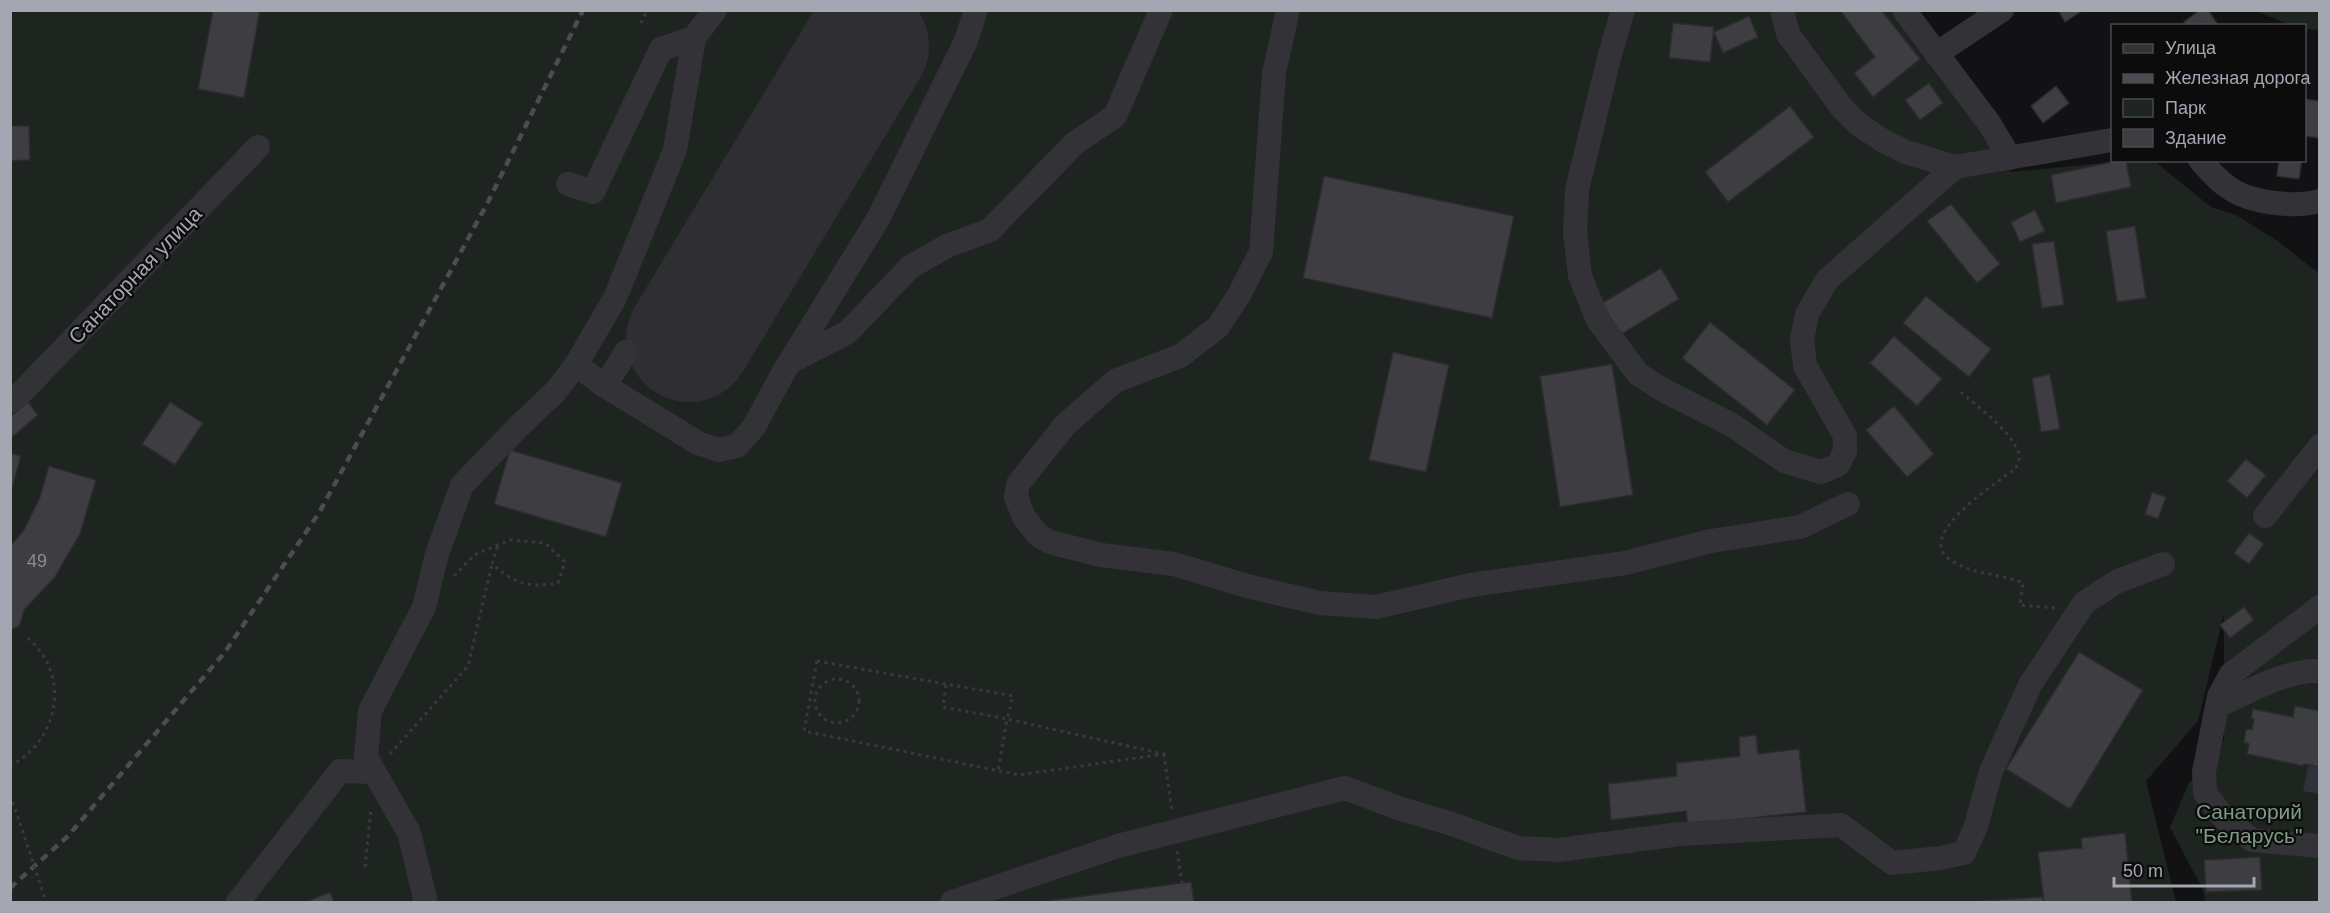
<svg xmlns="http://www.w3.org/2000/svg" width="2330" height="913" font-family="Helvetica,sans-serif">
<style>
.green{fill:#1e2520}
.water{fill:#2c313a}
.lines{fill:none;stroke-linecap:round;stroke-linejoin:round}
.runway{stroke:#2f2e32;stroke-width:126}
.building{fill:#3e3e42;stroke:#2c2b2e;stroke-width:1.5}
.path{stroke:#39393e;stroke-width:3;stroke-dasharray:3 4.5;stroke-linecap:butt}
.minor{stroke:#333337;stroke-width:24}
.rail{stroke:#4c4c52;stroke-width:4.5;stroke-dasharray:8 6;stroke-linecap:butt}
.path-bridge{stroke:#39393e;stroke-width:3;stroke-dasharray:3 4.5;stroke-linecap:butt}
.labels{text-anchor:middle;dominant-baseline:central;stroke-width:4.5;stroke-linejoin:round;paint-order:stroke}
.number-label{font-size:18px;fill:#8a8c96}
.street-label{font-size:21px;fill:#a4a6b2;stroke:#0d0c0d}
.park-label{font-size:21px;fill:#7d9b85;stroke:#0d0c0d}
</style>
<rect width="100%" height="100%" fill="#121113"/>
<g class="green">
<polygon points="10,11 1893,11 2010,172 2124,161 2154,161 2211,207 2236,215 2279,242 2313,269 2319,272 2319,902 2205,902 2204,892 2170,827 2189,783 2224,740 2224,613 2198,721 2146,781 2176,902 11,902"/>
<polygon points="2257,11 2319,11 2319,30 2305,29 2304,26 2290,25"/>
</g>
<polygon class="water" points="2313,742 2319,743 2319,794 2303,791"/>
<g class="lines">
<polyline class="runway" points="689,339 866,46"/>
</g>
<g class="building">
<polygon points="213,10 260,10 244,98 198,89"/>
<polygon points="1840,10 1881,10 1920,59 1873,97 1854,73 1875,57"/>
<polygon points="2058,10 2083,10 2065,22"/>
<polygon points="2200,10 2208,10 2219,26 2186,26 2184,22"/>
<polygon points="1749,16 1758,37 1723,53 1714,32"/>
<polygon points="1673,23 1714,27 1710,62 1669,58"/>
<polygon points="1929,83 1943,103 1920,120 1905,100"/>
<polygon points="2056,86 2069,103 2043,123 2031,106"/>
<polygon points="2304,99 2320,101 2320,138 2304,136"/>
<polygon points="1790,106 1814,137 1728,202 1705,172"/>
<polygon points="10,126 29,126 30,160 10,161"/>
<polygon points="2121,160 2126,160 2131,187 2056,203 2051,175"/>
<polygon points="2279,160 2302,160 2299,179 2277,176"/>
<polygon points="1324,176 1514,216 1492,318 1303,278"/>
<polygon points="1951,204 2000,264 1977,283 1927,221"/>
<polygon points="2035,210 2045,231 2020,242 2011,222"/>
<polygon points="2135,226 2146,298 2117,302 2106,231"/>
<polygon points="2054,241 2064,305 2042,308 2032,244"/>
<polygon points="1661,268 1679,299 1620,335 1602,303"/>
<polygon points="1926,296 1991,349 1969,377 1903,323"/>
<polygon points="1710,322 1795,390 1767,425 1682,358"/>
<polygon points="1894,336 1942,379 1917,406 1870,363"/>
<polygon points="1393,352 1449,365 1426,472 1369,460"/>
<polygon points="1612,364 1633,495 1560,507 1540,376"/>
<polygon points="2050,374 2060,429 2041,432 2032,378"/>
<polygon points="28,402 38,415 10,439 10,417"/>
<polygon points="170,402 203,423 175,465 142,444"/>
<polygon points="1894,406 1934,454 1907,477 1866,430"/>
<polygon points="510,450 622,483 606,537 494,504"/>
<polygon points="10,453 21,456 10,496"/>
<polygon points="2246,459 2266,475 2247,498 2227,481"/>
<polygon points="49,466 96,480 80,534 55,577 24,610 20,625 10,631 10,546 24,530 40,497"/>
<polygon points="2152,492 2166,497 2158,519 2145,514"/>
<polygon points="2249,533 2264,544 2249,564 2234,553"/>
<polygon points="2244,607 2254,620 2230,638 2220,625"/>
<polygon points="2079,652 2143,690 2070,809 2006,769"/>
<polygon points="2295,706 2320,711 2320,767 2304,764 2303,766 2247,754 2249,744 2244,742 2246,729 2252,730 2254,719 2251,718 2253,709 2293,717"/>
<polygon points="1756,735 1758,754 1799,749 1806,812 1688,825 1686,811 1611,820 1608,784 1677,776 1676,763 1740,756 1739,737"/>
<polygon points="2125,833 2132,902 2044,902 2038,852 2082,848 2081,838"/>
<polygon points="2260,857 2262,890 2206,892 2204,860"/>
<polygon points="1191,882 1194,902 1038,902 1182,883"/>
<polygon points="330,892 334,902 306,902"/>
<polygon points="2043,897 2044,902 1970,902"/>
</g>
<g class="lines">
<g class="path">
<polyline points="641,23 647,10"/>
<path d="M1961 392C1982 411 2010 429 2020 456L2016 468C1998 482 1937 521 1941 547 1943 558 1955 563 1964 567 1983 575 2004 575 2023 583L2020 605 2056 608"/>
<path d="M454 576 474 555 510 540 545 543 565 562 558 583C528 588 515 584 492 564L498 545"/>
<polygon points="817,661 1013,696 1007,719 1164,754 1019,775 804,731"/>
<circle cx="837" cy="701" r="22"/>
<polyline points="946,685 943,707 1007,719 998,771"/>
<polyline points="390,754 468,666 492,564"/>
<polyline points="1164,754 1172,812"/>
<path d="M10 766C60 740 72 672 25 636"/>
<polyline points="10,795 20,823"/>
<polyline points="1177,851 1182,883"/>
<polyline points="365,867 371,809"/>
</g>
<g class="minor">
<polyline points="1288,10 1274,73 1261,252 1239,295 1218,327 1180,356 1115,381 1065,425 1018,484 1016,497 1024,517 1038,535 1050,542 1101,555 1174,564 1247,586 1320,603 1376,607 1471,585 1625,563 1711,541 1800,527 1848,504"/>
<polyline points="1623,10 1609,58 1577,190 1575,233 1580,276 1598,320 1638,374 1663,390 1732,425 1784,461 1821,472 1838,465 1845,451 1845,436 1805,366 1802,340 1807,314 1827,280 1955,167 2112,140"/>
<polyline points="1782,10 1788,34 1842,108 1858,124 1882,140 1906,152 1955,167"/>
<polyline points="1904,10 1989,123 2010,158"/>
<polyline points="1936,54 2002,10"/>
<path d="M2200 160C2209 170 2217 180 2228 187 2249 203 2294 208 2320 201"/>
<polyline points="568,184 593,192 661,49 694,38"/>
<polyline points="790,362 848,332 910,267 947,246 990,230 1075,143 1115,116 1161,10"/>
<polyline points="576,365 615,298 675,150 694,38 715,10"/>
<polyline points="605,386 626,352"/>
<polyline points="10,401 20,394 258,147"/>
<polyline points="2265,516 2320,446"/>
<polyline points="2320,607 2231,674 2219,696 2204,772 2205,793 2224,818 2252,840 2320,846"/>
<path d="M2217 706C2247 693 2286 669 2320 671"/>
<polyline points="238,902 340,771 374,772"/>
<polyline points="424,902 425,898 409,833 366,757 370,711 424,607 437,554 462,485 518,427 555,392 576,365 605,386 698,443 718,450 737,446 754,427 783,373 878,219 966,41 976,10"/>
<polyline points="952,902 1118,846 1345,788 1401,809 1449,823 1518,848 1559,850 1680,834 1841,825 1892,863 1940,858 1964,853 1976,826 1991,771 2030,685 2084,603 2116,582 2163,564"/>
</g>
<polyline class="rail" points="10,888 68,836 225,652 319,513 488,202 583,10"/>
<polyline class="path-bridge" points="20,823 46,902"/>
</g>
<g class="labels">
<g class="number-label">
<text x="37" y="561">49</text>
</g>
<g class="street-label">
<text transform="translate(135 275) rotate(-46)">Санаторная улица</text>
</g>
<g class="park-label">
<text x="2249" y="811">Санаторий<tspan x="2249" dy="24">"Беларусь"</tspan></text>
</g>
</g>
<rect width="2330" height="913" fill="none" stroke="#a4a6b2" stroke-width="24"/>
<rect x="2111" y="24" width="195" height="138" fill="#0d0c0d" stroke="#494a4f" stroke-width="1.5"/>
<rect x="2123" y="44" width="30" height="9" fill="#333337" stroke="#494a4f" stroke-width="1.5"/>
<text x="2165" y="54" font-size="18" fill="#a4a6b2">Улица</text>
<rect x="2123" y="74" width="30" height="9" fill="#4c4c52" stroke="#494a4f" stroke-width="1.5"/>
<text x="2165" y="84" font-size="18" fill="#a4a6b2">Железная дорога</text>
<rect x="2123" y="99" width="30" height="18" fill="#1e2520" stroke="#494a4f" stroke-width="1.5"/>
<text x="2165" y="114" font-size="18" fill="#a4a6b2">Парк</text>
<rect x="2123" y="129" width="30" height="18" fill="#3e3e42" stroke="#494a4f" stroke-width="1.5"/>
<text x="2165" y="144" font-size="18" fill="#a4a6b2">Здание</text>
<path d="M2114 877v9h140v-9" fill="none" stroke="#a4a6b2" stroke-width="3"/>
<text x="2123" y="877" font-size="18" fill="#a4a6b2" stroke="#0d0c0d" stroke-width="4.5" paint-order="stroke">50 m</text>
</svg>
